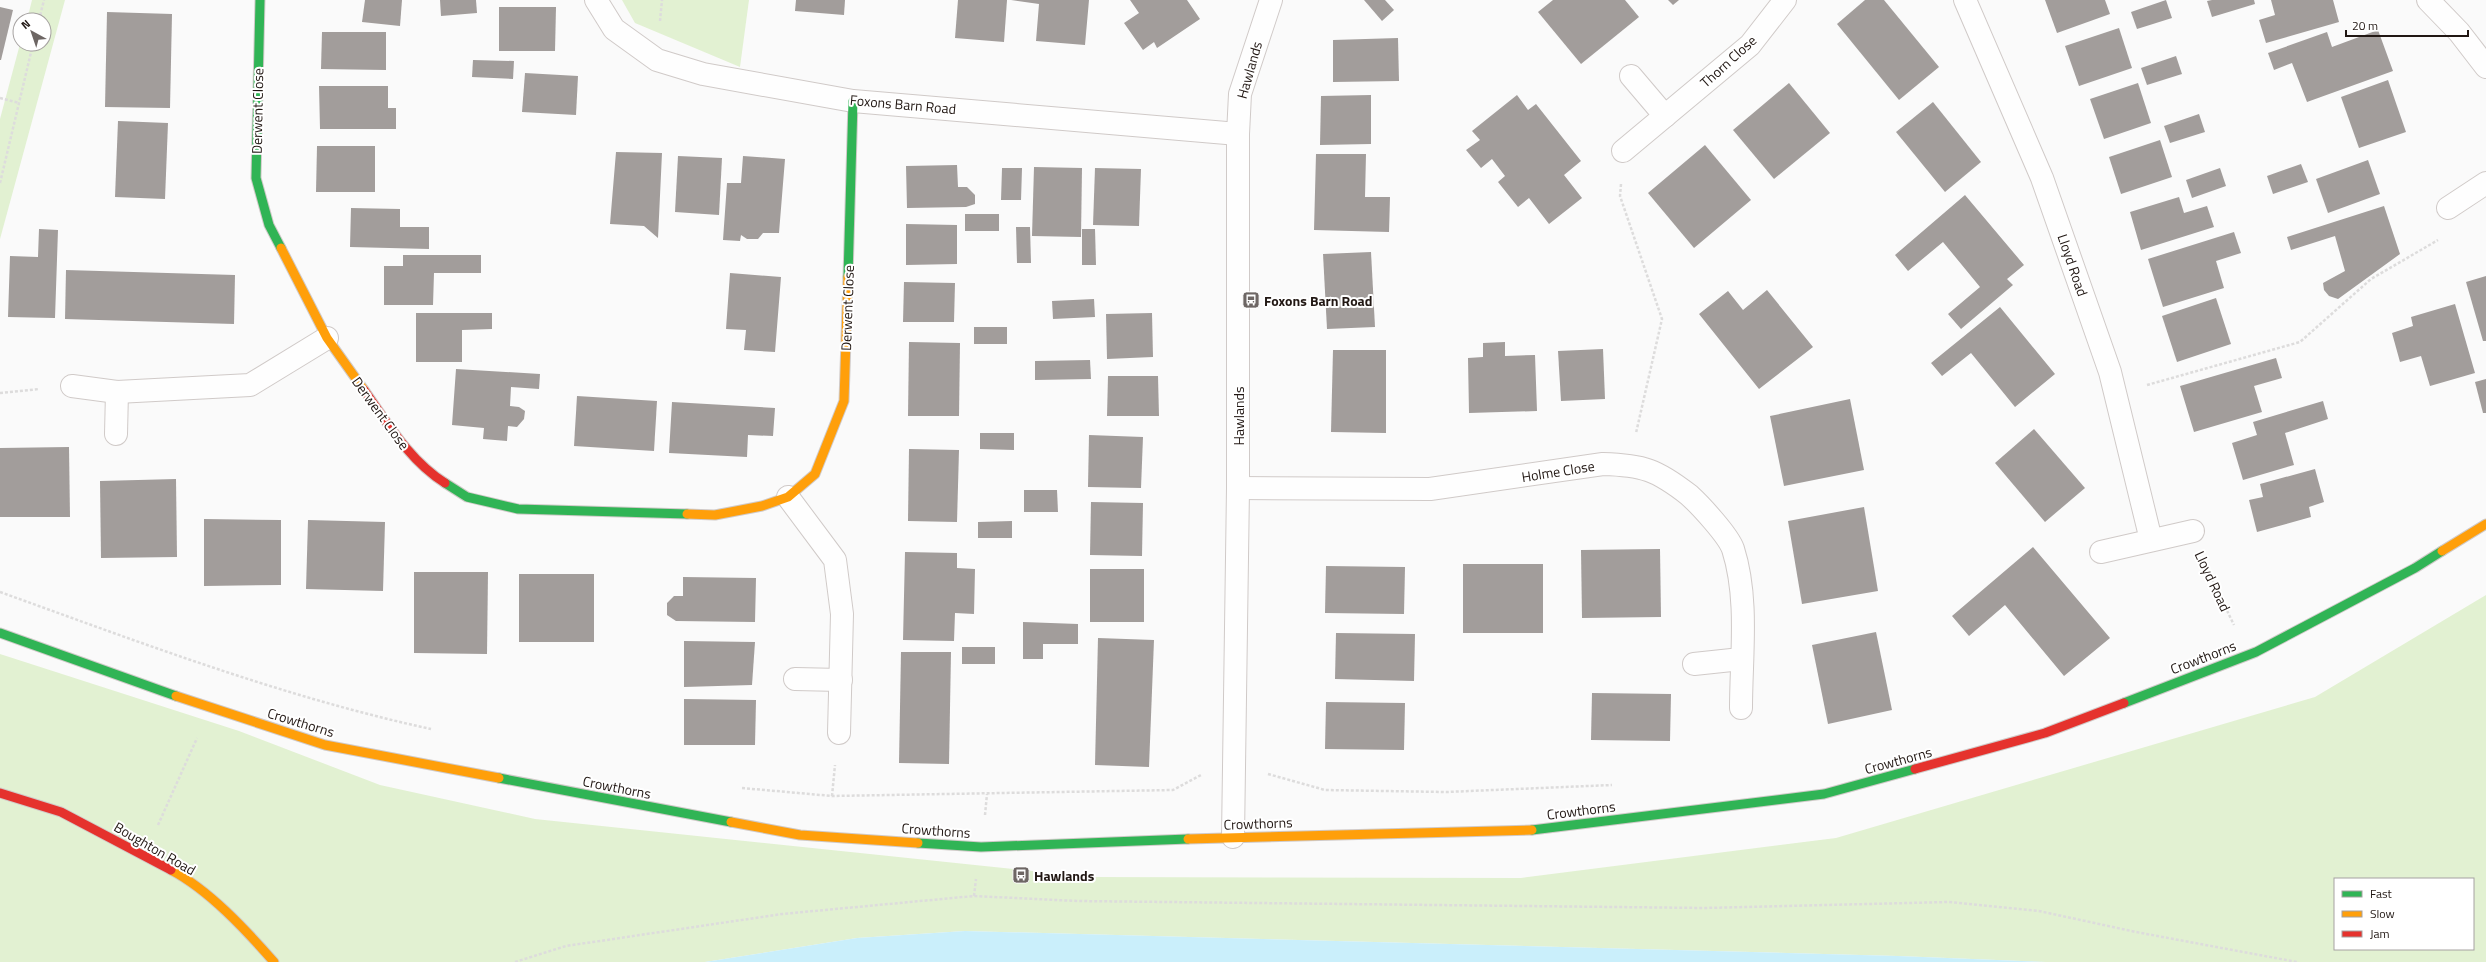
<svg xmlns="http://www.w3.org/2000/svg" width="2486" height="962" font-family="'Titillium Web',sans-serif">
<style>
.green{fill:#e2f1d2;fill-rule:evenodd}
.water{fill:#caeffb}
.building{fill:#a29d9b}
.lines{fill:none;stroke-linecap:round;stroke-linejoin:round}
.street-casing{stroke:#d0cac8;stroke-width:24}
.fast-casing{stroke:#d0cac8;stroke-width:11}
.slow-casing{stroke:#d0cac8;stroke-width:11}
.jam-casing{stroke:#d0cac8;stroke-width:11}
.path{stroke:#dddcdc;stroke-width:2.5;stroke-dasharray:3 2;stroke-linecap:butt}
.street{stroke:#fefefe;stroke-width:22}
.fast{stroke:#30b455;stroke-width:9}
.slow{stroke:#ff9f0a;stroke-width:9}
.jam{stroke:#e5322d;stroke-width:9}
.labels{text-anchor:middle;dominant-baseline:central;stroke-width:4;stroke-linejoin:round;paint-order:stroke}
.street-label{font-size:14px;fill:#211713;stroke:#fff}
.poi-label{font-size:14px;font-weight:bold;fill:#211713;stroke:#fff;text-anchor:start}
</style>
<rect width="100%" height="100%" fill="#fafafa"/>
<g class="green">
<polygon points="32,0 65,0 0,239 0,119 20,44 44,44 44,20 27,20"/>
<polygon points="622,0 749,0 740,67 635,23"/>
<path d="M2486 595V962H2046L1898 956 965 931 857 938 705 962H0V654L239 731 380 785 535 819 1089 877 1521 878 1836 838 2315 697ZM2335 879H2473V949H2335Z"/>
</g>
<polygon class="water" points="965,931 1898,956 2046,962 705,962 857,938"/>
<g class="building">
<polygon points="365,0 402,0 400,26 362,22"/>
<polygon points="440,0 476,0 477,13 441,16"/>
<polygon points="796,0 845,0 844,15 795,11"/>
<polygon points="958,0 1007,0 1004,42 955,38"/>
<polygon points="1011,0 1089,0 1085,45 1036,41 1039,4"/>
<polygon points="1130,0 1187,0 1200,19 1157,48 1154,42 1143,50 1124,23 1139,13"/>
<polygon points="1364,0 1385,0 1394,10 1382,21"/>
<polygon points="1553,0 1625,0 1639,17 1581,64 1538,12"/>
<polygon points="1668,0 1679,0 1673,5"/>
<polygon points="1865,0 1884,0 1939,67 1899,100 1837,24"/>
<polygon points="2045,0 2105,0 2110,14 2057,33"/>
<polygon points="2166,0 2172,18 2137,29 2131,12"/>
<polygon points="2212,0 2254,0 2255,4 2212,17 2207,1"/>
<polygon points="2271,0 2333,0 2339,22 2266,43 2259,20 2275,15"/>
<polygon points="0,7 13,10 1,60 0,60"/>
<polygon points="499,7 556,7 555,51 499,51"/>
<polygon points="107,12 172,14 170,108 105,107"/>
<polygon points="2119,28 2132,68 2079,86 2065,46"/>
<polygon points="2378,30 2393,71 2307,102 2292,63 2274,70 2268,53 2327,32 2332,47"/>
<polygon points="322,32 386,32 386,70 321,69"/>
<polygon points="1398,38 1399,81 1333,82 1333,40"/>
<polygon points="2176,56 2182,74 2147,85 2141,68"/>
<polygon points="473,60 514,61 513,79 472,77"/>
<polygon points="525,73 578,76 576,115 522,112"/>
<polygon points="2388,80 2406,132 2359,148 2341,97"/>
<polygon points="1789,83 1830,133 1774,179 1733,130"/>
<polygon points="2138,83 2151,123 2104,139 2090,99"/>
<polygon points="319,86 388,86 388,108 396,108 396,129 320,129"/>
<polygon points="1371,95 1371,144 1320,145 1321,96"/>
<polygon points="1517,95 1528,110 1536,104 1581,161 1564,175 1582,198 1549,224 1529,198 1518,207 1498,182 1505,176 1492,159 1481,168 1466,150 1480,140 1472,131"/>
<polygon points="1933,102 1981,162 1945,192 1896,132"/>
<polygon points="2199,114 2205,132 2170,143 2164,126"/>
<polygon points="118,121 168,123 165,199 115,197"/>
<polygon points="2160,140 2172,177 2121,194 2109,157"/>
<polygon points="1705,145 1751,200 1694,248 1648,193"/>
<polygon points="317,146 375,146 375,192 316,192"/>
<polygon points="616,152 662,153 658,238 644,226 610,224"/>
<polygon points="1316,154 1366,154 1365,197 1390,197 1389,232 1314,230"/>
<polygon points="678,156 722,158 719,215 675,212"/>
<polygon points="743,156 785,159 779,233 763,233 758,239 747,239 741,235 740,241 723,240 727,183 741,183"/>
<polygon points="2368,160 2380,194 2328,213 2316,179"/>
<polygon points="2301,164 2308,182 2273,194 2267,176"/>
<polygon points="957,165 958,187 967,187 975,195 975,204 966,207 907,208 906,166"/>
<polygon points="1034,167 1082,168 1081,237 1032,236"/>
<polygon points="1002,168 1022,168 1021,200 1001,200"/>
<polygon points="1095,168 1141,169 1139,226 1093,225"/>
<polygon points="2220,168 2226,186 2192,198 2186,180"/>
<polygon points="1965,195 2024,265 2007,279 2013,285 1961,329 1948,314 1980,287 1943,242 1908,271 1895,255"/>
<polygon points="2179,197 2184,213 2207,206 2214,227 2141,250 2130,212"/>
<polygon points="2384,206 2400,254 2338,299 2329,296 2324,290 2323,283 2345,271 2335,236 2291,250 2287,237"/>
<polygon points="351,208 400,209 400,227 429,227 429,249 350,247"/>
<rect x="965" y="214" width="34" height="17"/>
<polygon points="906,224 957,225 957,264 906,265"/>
<polygon points="1016,227 1030,227 1031,263 1017,263"/>
<polygon points="39,229 58,230 55,318 8,317 10,256 38,257"/>
<polygon points="1082,229 1095,229 1096,265 1082,265"/>
<polygon points="2234,232 2241,253 2216,261 2224,288 2163,307 2148,259"/>
<polygon points="1371,252 1375,327 1327,329 1323,254"/>
<polygon points="403,255 481,255 481,273 434,273 433,305 384,305 384,266 403,266"/>
<polygon points="66,270 235,275 234,324 65,319"/>
<polygon points="730,273 781,277 775,352 744,350 746,330 726,329"/>
<polygon points="2486,276 2486,341 2483,341 2466,282"/>
<polygon points="904,282 955,283 954,322 903,322"/>
<polygon points="1767,290 1813,347 1759,389 1699,314 1728,291 1743,310"/>
<polygon points="2216,298 2231,344 2177,362 2162,316"/>
<polygon points="1094,299 1095,317 1053,319 1052,301"/>
<polygon points="2455,304 2475,373 2430,386 2421,356 2400,362 2392,333 2413,326 2411,317"/>
<polygon points="2000,307 2055,374 2015,407 1971,353 1942,376 1931,363"/>
<polygon points="416,313 492,313 492,329 462,330 462,362 416,362"/>
<polygon points="1152,313 1153,357 1107,359 1106,314"/>
<rect x="974" y="327" width="33" height="17"/>
<polygon points="909,342 960,343 959,416 908,416"/>
<polygon points="1505,342 1505,356 1535,355 1537,411 1469,413 1468,358 1483,357 1483,343"/>
<polygon points="1603,349 1605,399 1561,401 1558,351"/>
<polygon points="1333,350 1386,350 1386,433 1331,432"/>
<polygon points="2276,358 2282,378 2254,386 2262,412 2194,432 2180,386"/>
<polygon points="1090,360 1091,379 1035,380 1035,361"/>
<polygon points="456,369 540,374 539,389 511,387 510,406 519,407 525,411 524,419 517,427 508,426 507,441 483,439 484,428 452,425"/>
<polygon points="1108,376 1158,376 1159,416 1107,416"/>
<polygon points="2486,379 2486,413 2483,413 2475,382"/>
<polygon points="577,396 657,401 654,451 574,446"/>
<polygon points="1850,399 1864,470 1784,486 1770,416"/>
<polygon points="2323,401 2328,419 2285,433 2294,465 2243,480 2232,443 2257,435 2253,422"/>
<polygon points="672,402 775,408 773,436 748,435 747,457 669,453"/>
<polygon points="2034,429 2085,488 2045,522 1995,463"/>
<polygon points="980,433 1014,433 1014,450 980,449"/>
<polygon points="1089,435 1143,437 1141,488 1088,487"/>
<polygon points="69,447 70,517 0,517 0,448"/>
<polygon points="909,449 959,450 957,522 908,521"/>
<polygon points="2315,469 2324,502 2309,507 2311,517 2257,532 2249,500 2263,497 2260,484"/>
<polygon points="176,479 177,557 101,558 100,481"/>
<polygon points="1024,490 1057,490 1058,512 1024,512"/>
<polygon points="1091,502 1143,503 1142,556 1090,555"/>
<polygon points="1864,507 1878,591 1802,604 1788,521"/>
<polygon points="204,519 281,520 281,585 204,586"/>
<polygon points="308,520 385,522 383,591 306,589"/>
<polygon points="1012,521 1012,538 978,538 978,522"/>
<polygon points="2033,547 2110,638 2064,676 2005,605 1969,636 1952,616"/>
<polygon points="1660,549 1661,617 1582,618 1581,550"/>
<polygon points="905,552 957,553 957,568 975,569 974,614 955,613 954,641 903,640"/>
<rect x="1463" y="564" width="80" height="69"/>
<polygon points="1326,566 1405,567 1404,614 1325,613"/>
<rect x="1090" y="569" width="54" height="53"/>
<polygon points="414,572 488,572 487,654 414,653"/>
<rect x="519" y="574" width="75" height="68"/>
<polygon points="683,577 756,578 755,622 676,621 667,615 667,603 674,596 683,596"/>
<polygon points="1023,622 1078,624 1078,644 1043,644 1043,659 1023,659"/>
<polygon points="1876,632 1892,710 1828,724 1812,645"/>
<polygon points="1336,633 1415,634 1414,681 1335,679"/>
<polygon points="1098,638 1154,640 1149,767 1095,765"/>
<polygon points="684,641 755,642 752,685 684,687"/>
<rect x="962" y="647" width="33" height="17"/>
<polygon points="901,652 951,652 949,764 899,763"/>
<polygon points="1592,693 1671,694 1670,741 1591,740"/>
<polygon points="684,699 756,700 755,745 684,745"/>
<polygon points="1326,702 1405,703 1404,750 1325,749"/>
</g>
<g class="lines">
<g class="street-casing">
<g id="street">
<polyline points="596,0 614,29 657,60 703,74 853,101 1238,134"/>
<polyline points="1965,0 2042,178 2110,372 2151,540"/>
<polyline points="2428,0 2459,32 2486,67"/>
<polyline points="1631,76 1665,116"/>
<polyline points="1623,151 1750,45 1785,0"/>
<polyline points="2448,208 2486,183"/>
<polyline points="72,386 117,392 250,385 327,338"/>
<polyline points="116,434 117,392"/>
<path d="M1238 488 1430 489 1603 464C1643 465 1657 470 1689 495 1700 505 1728 535 1733 549 1749 599 1741 657 1741 708"/>
<polyline points="788,497 835,560 842,614 839,733"/>
<polyline points="2101,552 2193,531"/>
<polyline points="1694,664 1741,659"/>
<polyline points="795,679 841,680"/>
<polyline points="1233,837 1238,488 1238,134 1240,94 1271,0"/>
</g>
</g>
<g class="fast-casing">
<g id="fast">
<polyline points="260,0 256,178 269,225 281,248"/>
<polyline points="848,277 853,101"/>
<polyline points="445,483 467,497 518,509 687,514"/>
<polyline points="0,633 176,696"/>
<polyline points="2124,703 2256,652 2415,568 2442,551"/>
<polyline points="499,778 731,822"/>
<polyline points="1532,830 1824,794 1915,769"/>
<polyline points="918,843 981,847 1188,839"/>
</g>
</g>
<g class="slow-casing">
<g id="slow">
<polyline points="281,248 327,338 364,390"/>
<polyline points="687,514 715,515 762,506 788,497 815,474 844,401 848,277"/>
<polyline points="2442,551 2486,524"/>
<polyline points="176,696 325,745 499,778"/>
<polyline points="731,822 800,835 918,843"/>
<polyline points="1188,839 1532,830"/>
<path d="M171 870C209 890 246 930 274 962"/>
</g>
</g>
<g class="jam-casing">
<g id="jam">
<path d="M364 390C388 424 410 461 445 483"/>
<polyline points="1915,769 2045,733 2124,703"/>
<polyline points="0,793 61,812 171,870"/>
</g>
</g>
<g class="path">
<polyline points="39,20 44,0"/>
<polyline points="660,21 662,0"/>
<polyline points="0,98 19,103"/>
<polyline points="0,183 33,44"/>
<polyline points="1621,184 1620,196 1662,319 1636,433"/>
<polyline points="2147,385 2300,342 2371,279 2438,240"/>
<polyline points="0,393 39,389"/>
<polyline points="2203,561 2234,625"/>
<path d="M0 592C142 643 283 697 431 729"/>
<polyline points="1268,774 1325,790 1446,792 1612,785"/>
<polyline points="742,788 832,796 1173,790 1201,775"/>
<polyline points="832,796 835,765"/>
<polyline points="985,815 987,794"/>
<polyline points="158,825 197,738"/>
<polyline points="974,896 976,879"/>
<polyline points="515,962 566,946 782,914 974,896 1077,901 1704,908 1949,902 2039,911 2136,932 2297,962"/>
</g>
<use href="#street" class="street"/>
<use href="#fast" class="fast"/>
<use href="#slow" class="slow"/>
<use href="#jam" class="jam"/>
</g>
<defs>
<g id="bus-square" transform="scale(0.9)"><rect x="-9" y="-9" width="18" height="18" rx="4" fill="#6d6664" stroke="#fff"/><path d="M-5-6H5V4H4V6H2V4H-2V6H-4V4H-5ZM-3.5-4V0h7V-4ZM-3.5 1.2v1.5H-2V1.2ZM2 1.2v1.5H3.5V1.2Z" fill="#fff"/></g>
</defs>
<g fill-rule="evenodd">
<use href="#bus-square" x="1251" y="300"/>
<use href="#bus-square" x="1021" y="875"/>
</g>
<g class="labels">
<g class="street-label">
<text transform="translate(1728 61) rotate(-42)">Thorn Close</text>
<text transform="translate(1249 70) rotate(-74)">Hawlands</text>
<text transform="translate(903 104) rotate(5)">Foxons Barn Road</text>
<text transform="translate(257 111) rotate(-89)">Derwent Close</text>
<text transform="translate(2073 265) rotate(71)">Lloyd Road</text>
<text transform="translate(847 308) rotate(-88)">Derwent Close</text>
<text transform="translate(381 413) rotate(54)">Derwent Close</text>
<text transform="translate(1238 416) rotate(-90)">Hawlands</text>
<text transform="translate(1558 471) rotate(-9)">Holme Close</text>
<text transform="translate(2213 581) rotate(65)">Lloyd Road</text>
<text transform="translate(2203 657) rotate(-21)">Crowthorns</text>
<text transform="translate(301 722) rotate(17)">Crowthorns</text>
<text transform="translate(1898 760) rotate(-15)">Crowthorns</text>
<text transform="translate(617 787) rotate(11)">Crowthorns</text>
<text transform="translate(1581 810) rotate(-7)">Crowthorns</text>
<text transform="translate(1258 823) rotate(-2)">Crowthorns</text>
<text transform="translate(936 830) rotate(4)">Crowthorns</text>
<text transform="translate(155 848) rotate(30)">Boughton Road</text>
</g>
<g class="poi-label">
<text x="1264" y="300">Foxons Barn Road</text>
<text x="1034" y="875">Hawlands</text>
</g>
</g>
<rect x="2334" y="878" width="140" height="72" fill="#ffffff" stroke="#a6a2a1"/>
<rect x="2342" y="891" width="20" height="6" fill="#30b455" stroke="#a6a2a1"/>
<text x="2370" y="898" font-size="12" fill="#211713">Fast</text>
<rect x="2342" y="911" width="20" height="6" fill="#ff9f0a" stroke="#a6a2a1"/>
<text x="2370" y="918" font-size="12" fill="#211713">Slow</text>
<rect x="2342" y="931" width="20" height="6" fill="#e5322d" stroke="#a6a2a1"/>
<text x="2370" y="938" font-size="12" fill="#211713">Jam</text>
<g transform="translate(32 32) rotate(320)"><circle r="19" fill="#ffffff" stroke="#a6a2a1"/>
<path d="M0-3L7 15L0 10L-7 15Z" fill="#6d6664"/>
<text y="-6" font-size="11" font-weight="bold" text-anchor="middle" fill="#211713">N</text>
</g>
<path d="M2346 30v6h122v-6" fill="none" stroke="#211713" stroke-width="2"/>
<text x="2352" y="30" font-size="12" fill="#211713" stroke="#ffffff" stroke-width="3" paint-order="stroke">20 m</text>
</svg>
